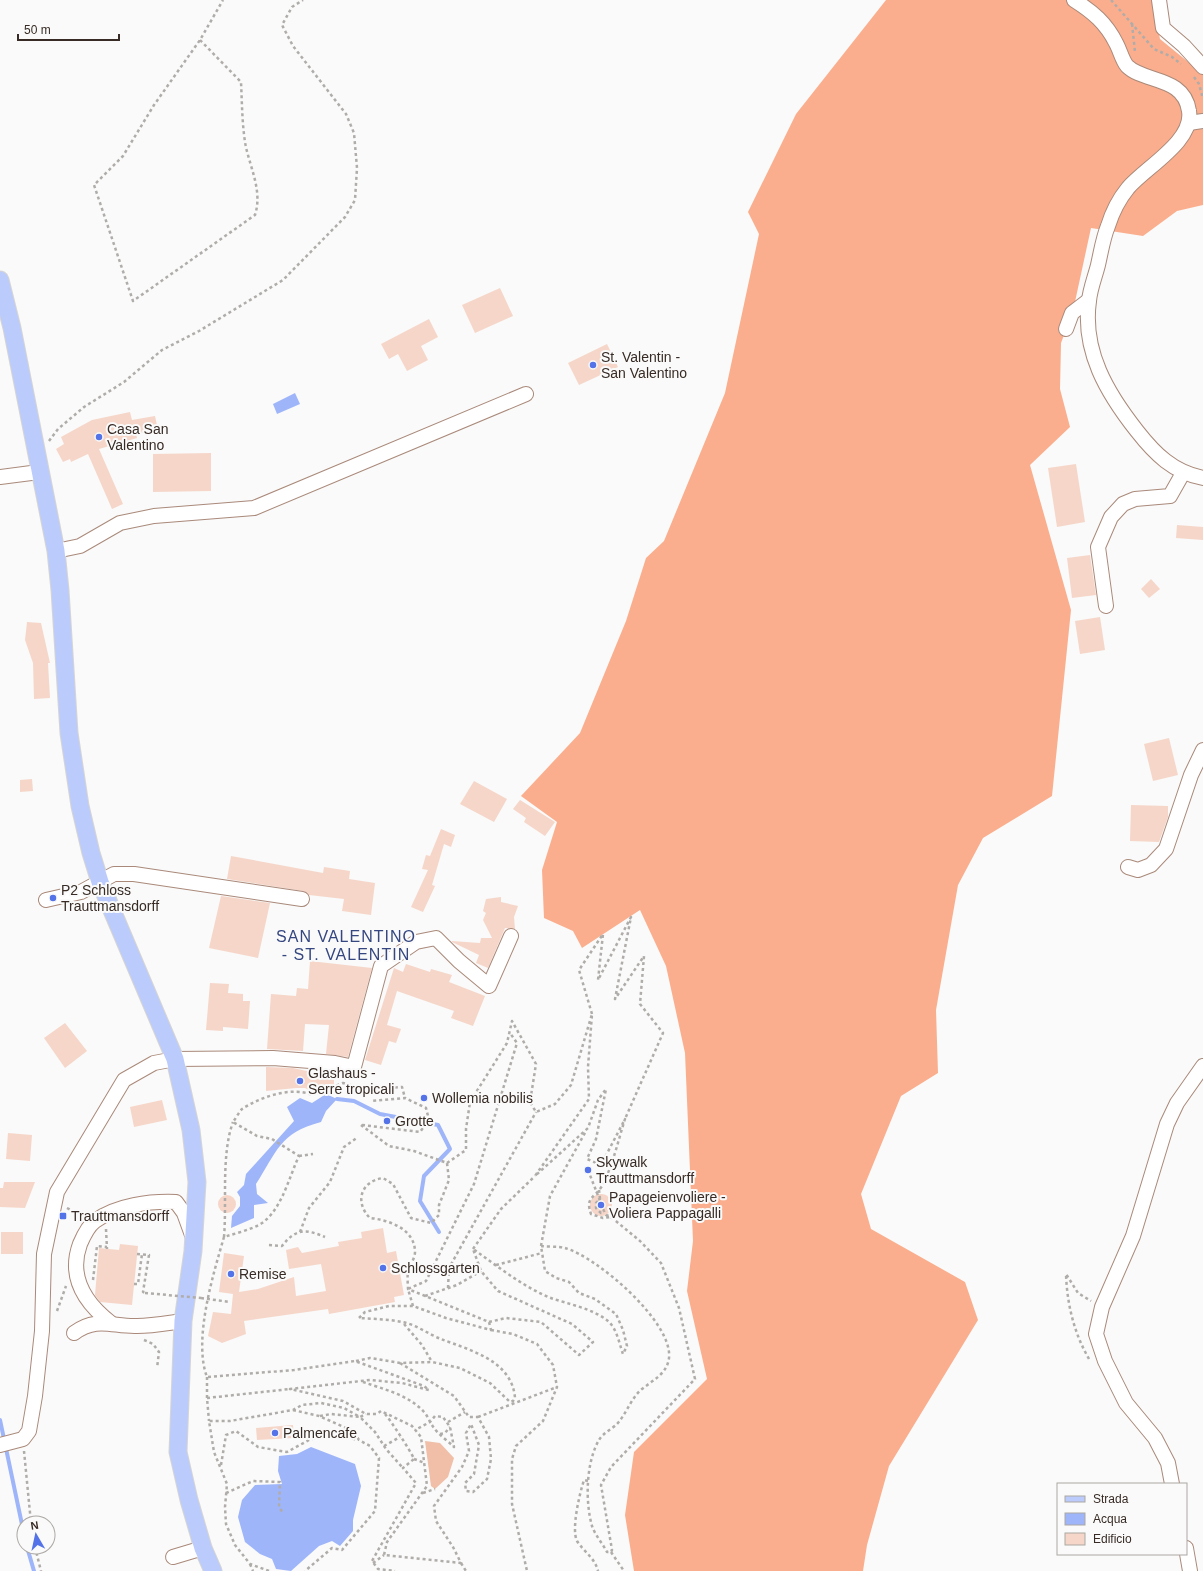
<svg xmlns="http://www.w3.org/2000/svg" width="1203" height="1571" font-family="Arial,sans-serif">
<style>
.green{fill:#f1bea8}
.forest{fill:#faae8d}
.water{fill:#9eb5f9}
.lines{fill:none;stroke-linecap:round;stroke-linejoin:round}
.stream{stroke:#9eb5f9;stroke-width:4}
.building{fill:#f6d6c9}
.minor-casing{stroke:#aa897a;stroke-width:16}
.major-casing{stroke:#d7d5d3;stroke-width:19}
.path{stroke:#b0aca9;stroke-width:2.5;stroke-dasharray:3 3;stroke-linecap:butt}
.minor{stroke:#fff;stroke-width:14}
.major{stroke:#bbcbfb;stroke-width:17}
.path-bridge{stroke:#b0aca9;stroke-width:2.5;stroke-dasharray:3 3;stroke-linecap:butt}
.poi-dot{fill:#5473e8;stroke:#f9faf9;stroke-width:1.5}
.labels{text-anchor:middle;dominant-baseline:central;stroke-width:4;stroke-linejoin:round;paint-order:stroke}
.poi-label{font-size:14px;fill:#382b25;stroke:#f9faf9;text-anchor:start}
.quarter-label{font-size:16px;letter-spacing:1px;fill:#354680;stroke:#f9faf9}
</style>
<rect width="100%" height="100%" fill="#f9faf9"/>
<polygon class="green" points="425,1441 440,1443 454,1458 448,1477 435,1489 431,1486"/>
<polygon class="forest" points="886,0 1152,0 1160,39 1198,70 1203,71 1203,205 1177,211 1143,236 1091,228 1073,311 1061,343 1060,389 1070,427 1030,465 1071,610 1052,796 983,838 958,885 936,1010 938,1073 901,1096 861,1194 871,1229 965,1282 978,1320 889,1466 867,1545 863,1571 634,1571 625,1515 634,1452 707,1379 687,1291 693,1241 685,1053 666,966 640,910 582,948 573,931 544,918 542,870 557,822 521,796 580,733 626,621 646,558 664,541 725,393 759,234 748,212 796,114"/>
<g class="water">
<polygon points="295,393 300,404 277,414 273,404"/>
<path d="M326 1094 337 1099 326 1111 321 1122C279 1133 277 1152 256 1184L257 1194 268 1203 254 1205V1218L231 1228 232 1216 240 1206V1197L237 1192 244 1185 246 1174 294 1121 287 1107 300 1098 312 1103Z"/>
<polygon points="311,1447 355,1464 361,1486 353,1520 353,1531 340,1546 332,1541 319,1546 291,1571 276,1569 272,1559 260,1554 245,1542 238,1517 242,1500 255,1485 282,1484 278,1471 279,1456 297,1454"/>
</g>
<g class="lines">
<g class="stream">
<polyline points="337,1099 354,1101 380,1114 438,1125 450,1149 424,1176 420,1201 439,1232"/>
<polyline points="0,1420 24,1534"/>
<polyline points="27,1547 34,1571"/>
</g>
</g>
<g class="building">
<polygon points="500,288 513,316 475,333 462,305"/>
<polygon points="429,319 438,337 421,346 428,360 407,371 398,354 389,359 381,344"/>
<polygon points="607,344 618,367 579,385 568,363"/>
<polygon points="130,412 132,420 155,416 158,430 136,434 137,438 99,449 123,504 112,509 88,454 71,462 70,459 63,462 56,449 64,444 61,437 92,420"/>
<polygon points="211,453 211,491 153,492 153,454"/>
<polygon points="1076,464 1085,522 1057,527 1048,468"/>
<polygon points="1177,525 1203,527 1203,540 1176,538"/>
<polygon points="1090,555 1096,595 1072,598 1067,558"/>
<polygon points="1151,579 1160,589 1149,598 1141,589"/>
<polygon points="1100,617 1105,650 1080,654 1075,621"/>
<polygon points="27,622 41,623 50,663 48,663 50,698 34,699 33,663 25,640"/>
<polygon points="1169,738 1178,775 1153,781 1144,744"/>
<polygon points="32,779 33,791 20,792 20,780"/>
<polygon points="474,781 507,799 494,822 460,804"/>
<polygon points="520,800 555,822 545,836 524,822 526,818 513,809"/>
<polygon points="1131,805 1168,806 1168,817 1159,842 1130,841"/>
<polygon points="441,829 455,835 451,847 444,844 432,885 435,886 423,912 411,907 428,870 422,869 426,855 430,856"/>
<polygon points="231,856 323,873 324,867 350,871 349,879 375,883 371,915 342,911 344,899 309,895 303,891 227,879"/>
<polygon points="221,896 270,903 258,958 209,948"/>
<polygon points="501,897 501,902 518,906 514,917 515,929 505,928 488,968 476,963 479,955 452,942 452,941 480,943 481,938 492,938 483,920 486,913 483,911 486,899"/>
<polygon points="310,961 372,968 348,1057 326,1054 329,1025 305,1024 303,1051 267,1049 271,994 296,996 297,988 308,989"/>
<polygon points="406,964 430,972 431,969 452,975 449,982 485,996 473,1026 451,1018 454,1011 397,991 387,1025 401,1029 396,1043 389,1041 381,1065 365,1060 394,968 403,972"/>
<polygon points="210,983 229,984 228,993 243,994 243,1001 250,1001 248,1029 223,1027 223,1031 206,1030"/>
<polygon points="65,1023 87,1051 65,1068 44,1038"/>
<polygon points="266,1067 293,1068 325,1075 334,1077 334,1085 311,1091 305,1088 296,1088 266,1091"/>
<polygon points="162,1100 167,1120 134,1127 130,1107"/>
<polygon points="8,1133 32,1135 30,1161 6,1159"/>
<polygon points="4,1182 35,1182 25,1208 0,1207 0,1188 3,1188"/>
<circle cx="601" cy="1205" r="11"/>
<circle cx="227" cy="1204" r="9"/>
<polygon points="383,1228 387,1253 396,1251 404,1295 394,1297 395,1302 329,1314 328,1309 244,1321 246,1334 222,1343 208,1336 213,1312 231,1314 233,1294 219,1292 224,1253 244,1256 239,1292 258,1289 294,1277 296,1296 326,1291 321,1264 289,1269 286,1250 298,1247 302,1253 339,1246 338,1242 362,1238 361,1232"/>
<rect x="1" y="1232" width="22" height="22"/>
<polygon points="120,1244 138,1246 132,1305 100,1302 95,1295 99,1248 119,1250"/>
<polygon points="293,1425 294,1438 257,1440 256,1428"/>
</g>
<g class="lines">
<g class="minor-casing">
<g id="minor">
<path d="M1074 0C1093 12 1106 23 1116 43 1120 50 1122 60 1127 66 1144 83 1184 76 1189 111 1194 141 1146 167 1128 188 1119 199 1112 213 1108 226 1103 238 1101 252 1098 265 1095 277 1090 289 1089 301 1082 351 1107 393 1137 431 1155 454 1173 472 1203 478"/>
<polyline points="1159,0 1163,28 1184,46 1203,67"/>
<polyline points="1189,123 1203,121"/>
<polyline points="1066,329 1072,313 1089,300"/>
<polyline points="0,477 39,472"/>
<polyline points="56,551 80,546 120,523 154,516 254,508 526,394"/>
<polyline points="1106,606 1098,547 1111,517 1123,504 1135,499 1170,496 1183,473"/>
<polyline points="1128,867 1138,870 1151,865 1166,849 1191,775 1203,750"/>
<polyline points="46,900 81,892 114,874 134,874 302,899"/>
<path d="M111 1323C85 1303 68 1277 80 1244 83 1237 88 1226 95 1221 117 1205 150 1201 176 1202L184 1213 192 1235"/>
<path d="M74 1333C97 1316 113 1327 137 1326 152 1326 168 1323 183 1321"/>
<polyline points="0,1445 23,1439 29,1431 35,1396 42,1331 44,1254 57,1192 124,1080 154,1063 175,1059 273,1058 335,1063 354,1067 381,966 416,942 436,938 459,961 489,986 511,936"/>
<polyline points="1172,1484 1168,1463 1155,1438 1126,1403 1105,1361 1096,1334 1102,1307 1133,1236 1167,1124 1177,1103 1203,1066"/>
<polyline points="1186,1548 1190,1571"/>
<polyline points="173,1557 203,1548"/>
</g>
</g>
<g class="major-casing">
<polyline id="major" points="0,280 12,328 56,551 60,590 69,733 80,806 91,853 100,882 175,1059 191,1130 197,1182 193,1251 183,1321 178,1452 189,1500 203,1548 213,1571"/>
</g>
<g class="path">
<polyline points="1111,0 1154,49 1172,57 1181,64"/>
<polyline points="1132,24 1135,52"/>
<path d="M200 40 241 82C242 102 242 122 245 142 249 166 263 190 255 215L133 301 94 185 123 156 154 105 200 40 223 0"/>
<polyline points="1194,77 1199,84 1203,99"/>
<polyline points="49,441 58,429 84,407 124,382 162,350 199,331 283,280 345,217 355,200 357,168 354,133 346,114 293,46 282,25 292,7 303,0"/>
<polyline points="592,1014 579,970 603,934 598,980 631,917 615,999 644,956 640,1004 663,1033 625,1119"/>
<polyline points="362,1125 420,1132 429,1120 426,1108 405,1098 371,1101"/>
<polyline points="299,1156 313,1154"/>
<path d="M447 1163 466 1150V1129L470 1102 507 1043 512 1021 536 1064 530 1102 536 1112 555 1104 571 1085 592 1014 588 1067 589 1099 535 1176 588 1128 598 1100 606 1089 596 1139 587 1159 601 1165 625 1119C618 1141 613 1165 602 1186 594 1199 585 1197 591 1214L603 1218 611 1217"/>
<polyline points="599,1190 600,1199 596,1203 596,1208 601,1213 604,1212"/>
<polyline points="67,1208 82,1216"/>
<polyline points="106,1229 107,1249"/>
<polyline points="300,1232 309,1208 330,1182 344,1147 358,1137"/>
<path d="M224 1237C227 1201 221 1155 233 1122"/>
<path d="M269 1245 282 1246C296 1228 306 1229 325 1237"/>
<polyline points="541,1246 550,1196 586,1131"/>
<polyline points="473,1249 501,1209 535,1176"/>
<polyline points="137,1254 149,1255 143,1292 145,1293"/>
<polyline points="496,1265 542,1253"/>
<polyline points="93,1280 97,1246 107,1247"/>
<polyline points="134,1284 138,1284 142,1254"/>
<polyline points="448,1288 449,1268 536,1112"/>
<polyline points="425,1296 457,1285 481,1271"/>
<polyline points="201,1298 230,1302"/>
<polyline points="413,1306 408,1289 426,1281 474,1184 517,1043 510,1033"/>
<polyline points="57,1311 66,1286"/>
<path d="M359 1318 365 1312 389 1306H413L446 1318 491 1330 489 1322 408 1289C408 1284 407 1278 408 1273 409 1266 415 1259 415 1252 415 1229 389 1220 370 1218 354 1202 361 1181 383 1178L393 1184 411 1218 431 1223 439 1215V1205L449 1180 447 1163 414 1151 389 1146 361 1125"/>
<path d="M489 1322 506 1318 541 1322 579 1355 593 1342 572 1324 498 1291 481 1271 473 1249C497 1266 521 1285 548 1297 567 1304 592 1308 608 1321 617 1329 619 1343 623 1354L627 1346 623 1330 616 1314 595 1299 579 1293 569 1282 556 1278 545 1271 541 1246C548 1247 558 1246 565 1248 597 1257 673 1322 669 1358 667 1374 653 1380 642 1389 631 1398 627 1413 617 1424 612 1429 603 1433 599 1440 586 1462 585 1501 592 1526 595 1535 603 1544 607 1552H611L612 1550 601 1485 611 1467 695 1379 679 1308 661 1263 640 1241 611 1217 606 1215 604 1211"/>
<polyline points="404,1324 422,1345 432,1362"/>
<polyline points="491,1330 513,1334 537,1344 553,1365 557,1387 543,1421 516,1446 512,1459 512,1504 527,1571"/>
<polyline points="144,1340 153,1344 159,1352 157,1368"/>
<path d="M1089 1359C1074 1333 1067 1304 1066 1274L1078 1293 1091 1301"/>
<path d="M356 1361 370 1358 400 1363 432 1362 460 1368 490 1383 510 1402 513 1401 515 1398C512 1360 469 1350 441 1339 428 1334 415 1324 402 1322 388 1319 373 1319 359 1318"/>
<path d="M400 1363 454 1396 469 1417H478L489 1437 491 1459 487 1479 473 1492 466 1491 465 1483 474 1474 479 1445 471 1424 466 1433 469 1451 462 1467 434 1506 436 1521 453 1547 461 1563 384 1555 387 1542 427 1486 421 1437 412 1426 381 1411 377 1414H366L343 1401 290 1389 370 1380 402 1383 429 1390 424 1386 355 1361 294 1370 207 1377C193 1340 213 1275 224 1237 236 1233 251 1230 262 1223 282 1209 289 1177 299 1156L272 1139 257 1136 233 1122C236 1118 239 1112 242 1109 260 1097 292 1086 312 1095L343 1083 368 1090 402 1087 405 1098"/>
<polyline points="207,1377 207,1398 209,1421"/>
<path d="M363 1382C383 1389 409 1395 424 1412 428 1416 430 1423 434 1428 439 1435 448 1441 454 1447L450 1427 443 1417 435 1416 430 1422 415 1430"/>
<polyline points="207,1398 290,1389"/>
<polyline points="293,1410 319,1416 353,1431 359,1440 370,1446 379,1458 375,1511 342,1550 332,1548 305,1571"/>
<path d="M385 1414C389 1418 412 1453 414 1459L403 1468 416 1483 372 1561 378 1569 395 1571"/>
<polyline points="320,1416 331,1414 360,1417 375,1432 386,1449 403,1468"/>
<polyline points="478,1417 557,1387"/>
<polyline points="448,1422 465,1412"/>
<polyline points="440,1434 445,1433 450,1427"/>
<polyline points="384,1446 400,1437"/>
<polyline points="24,1451 31,1523"/>
<polyline points="414,1459 425,1463"/>
<polyline points="221,1465 226,1435 236,1431 258,1447 287,1452 309,1440 329,1433 358,1440"/>
<path d="M588 1481 584 1480C580 1492 571 1529 577 1541 584 1552 595 1558 598 1571"/>
<polyline points="226,1493 253,1481 280,1482 279,1507 283,1513"/>
<polyline points="423,1493 435,1489"/>
<polyline points="35,1547 41,1571"/>
<polyline points="611,1552 624,1571"/>
<polyline points="373,1563 384,1555"/>
<polyline points="461,1563 466,1571"/>
<polyline points="250,1564 253,1571"/>
<polyline points="269,1571 250,1564 235,1545 226,1524 225,1507 227,1484 214,1452 209,1421 230,1421 293,1410 302,1405 321,1403 344,1408 360,1417 366,1414"/>
</g>
<use href="#minor" class="minor"/>
<use href="#major" class="major"/>
<g class="path-bridge">
<polyline points="588,1170 604,1211"/>
<polyline points="145,1293 201,1298"/>
</g>
</g>
<g class="poi-dot">
<circle cx="593" cy="365" r="4"/>
<circle cx="99" cy="437" r="4"/>
<circle cx="53" cy="898" r="4"/>
<circle cx="300" cy="1081" r="4"/>
<circle cx="424" cy="1098" r="4"/>
<circle cx="387" cy="1121" r="4"/>
<circle cx="588" cy="1170" r="4"/>
<circle cx="601" cy="1205" r="4"/>
<rect x="59" y="1212" width="8" height="8" rx="2"/>
<circle cx="383" cy="1268" r="4"/>
<circle cx="231" cy="1274" r="4"/>
<circle cx="275" cy="1433" r="4"/>
</g>
<g class="labels">
<g class="poi-label">
<text x="601" y="357">St. Valentin -<tspan x="601" dy="16">San Valentino</tspan></text>
<text x="107" y="429">Casa San<tspan x="107" dy="16">Valentino</tspan></text>
<text x="61" y="890">P2 Schloss<tspan x="61" dy="16">Trauttmansdorff</tspan></text>
<text x="308" y="1073">Glashaus -<tspan x="308" dy="16">Serre tropicali</tspan></text>
<text x="432" y="1098">Wollemia nobilis</text>
<text x="395" y="1121">Grotte</text>
<text x="596" y="1162">Skywalk<tspan x="596" dy="16">Trauttmansdorff</tspan></text>
<text x="609" y="1197">Papageienvoliere -<tspan x="609" dy="16">Voliera Pappagalli</tspan></text>
<text x="71" y="1216">Trauttmansdorff</text>
<text x="391" y="1268">Schlossgarten</text>
<text x="239" y="1274">Remise</text>
<text x="283" y="1433">Palmencafe</text>
</g>
<g class="quarter-label">
<text x="346" y="936">SAN VALENTINO<tspan x="346" dy="18">- ST. VALENTIN</tspan></text>
</g>
</g>
<rect x="1057" y="1483" width="130" height="72" fill="#f9faf9" stroke="#aca7a4"/>
<rect x="1065" y="1496" width="20" height="6" fill="#bbcbfb" stroke="#aca7a4"/>
<text x="1093" y="1503" font-size="12" fill="#382b25">Strada</text>
<rect x="1065" y="1513" width="20" height="12" fill="#9eb5f9" stroke="#aca7a4"/>
<text x="1093" y="1523" font-size="12" fill="#382b25">Acqua</text>
<rect x="1065" y="1533" width="20" height="12" fill="#f6d6c9" stroke="#aca7a4"/>
<text x="1093" y="1543" font-size="12" fill="#382b25">Edificio</text>
<g transform="translate(36 1535) rotate(351)"><circle r="19" fill="#f9faf9" stroke="#aca7a4"/>
<path d="M0-3L7 15L0 10L-7 15Z" fill="#5473e8"/>
<text y="-6" font-size="11" font-weight="bold" text-anchor="middle" fill="#382b25">N</text>
</g>
<path d="M18 34v6h101v-6" fill="none" stroke="#382b25" stroke-width="2"/>
<text x="24" y="34" font-size="12" fill="#382b25" stroke="#f9faf9" stroke-width="3" paint-order="stroke">50 m</text>
</svg>
